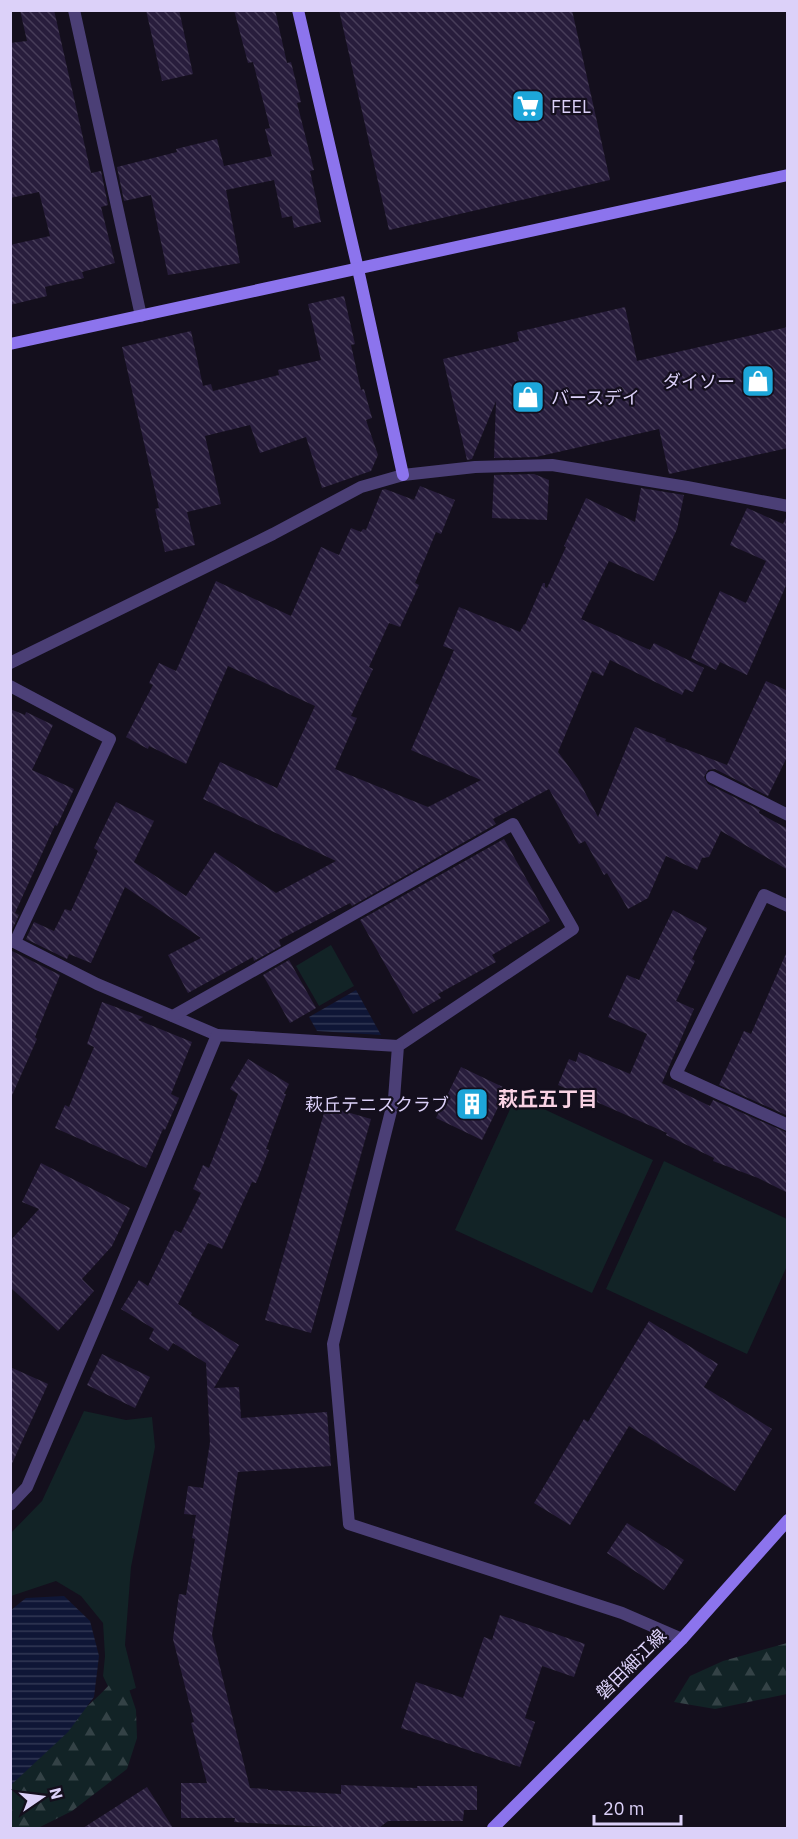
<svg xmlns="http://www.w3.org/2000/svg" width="798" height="1839" font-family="'IBM Plex Sans','Noto Sans JP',sans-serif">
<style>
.green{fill:#122326}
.forest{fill:url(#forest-firs)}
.water{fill:url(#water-rules)}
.building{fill:url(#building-back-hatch)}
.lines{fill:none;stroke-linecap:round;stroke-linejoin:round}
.street{stroke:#4b3f76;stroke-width:12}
.secondary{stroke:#8c74ed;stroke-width:12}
.labels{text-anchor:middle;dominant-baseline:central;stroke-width:4.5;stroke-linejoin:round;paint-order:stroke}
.poi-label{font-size:18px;fill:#dcd1f9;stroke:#140f1d;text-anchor:start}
.street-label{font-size:18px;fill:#dcd1f9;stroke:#140f1d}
.neighbourhood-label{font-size:20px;font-weight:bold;fill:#f9d2e4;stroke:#140f1d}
</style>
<defs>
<pattern id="forest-firs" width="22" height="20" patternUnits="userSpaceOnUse" patternTransform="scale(1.5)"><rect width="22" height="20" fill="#122326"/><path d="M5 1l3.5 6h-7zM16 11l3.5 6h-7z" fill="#344246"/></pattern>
<pattern id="water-rules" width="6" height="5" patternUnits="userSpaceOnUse" patternTransform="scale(1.5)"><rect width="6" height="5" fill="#0f1636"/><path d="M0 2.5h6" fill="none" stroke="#313754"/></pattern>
<pattern id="building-back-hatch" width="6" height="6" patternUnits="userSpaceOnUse" patternTransform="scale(1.5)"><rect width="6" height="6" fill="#281d3c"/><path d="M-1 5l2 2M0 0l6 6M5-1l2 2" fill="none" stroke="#473d59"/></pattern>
</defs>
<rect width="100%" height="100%" fill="#140f1d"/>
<g class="green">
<polygon points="331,945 354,986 319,1006 296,966"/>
<polygon points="516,1096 653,1160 592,1293 455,1230"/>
<polygon points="664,1161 787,1219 787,1266 747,1354 606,1289"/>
<polygon points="84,1411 126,1420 152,1417 155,1447 131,1567 125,1645 136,1688 113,1697 103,1676 105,1656 103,1623 81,1596 56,1581 11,1596 10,1534 42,1501"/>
</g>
<g class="forest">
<polygon points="787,1643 787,1694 715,1709 674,1702 690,1676 723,1661"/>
<path d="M114 1680 127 1683 136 1710 137 1738 127 1769 72 1811 38 1828H11V1767C46 1743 85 1711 114 1680Z"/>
</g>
<g class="water">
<polygon points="356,990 381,1035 317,1031 309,1017"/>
<polygon points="64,1596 90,1621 99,1656 94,1697 68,1732 11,1785 11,1610 26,1598"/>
</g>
<g class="building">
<polygon points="20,10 54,10 91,173 101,171 108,205 101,207 115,263 82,272 84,278 45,287 47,296 10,305 10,245 50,236 39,192 10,198 10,43 27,41"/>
<polygon points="146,10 179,10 193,74 162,81"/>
<polygon points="234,10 275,10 287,63 291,62 301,102 297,103 314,170 310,171 321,222 294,228 292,216 282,218 274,180 226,190 240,263 168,275 151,195 124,201 117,167 177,152 176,149 217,139 224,166 272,156 265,129 270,128 253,62 248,63"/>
<polygon points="339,10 572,10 610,180 389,230"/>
<polygon points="344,296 355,344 351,345 361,390 364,389 372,418 366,420 378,455 371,471 322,488 306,437 260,453 250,425 205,436 221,504 187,512 195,545 165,552 155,509 159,508 122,347 191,331 203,386 211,384 213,391 279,375 278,370 321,360 308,304"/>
<polygon points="625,307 637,361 788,327 788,448 669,474 659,429 536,457 494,458 496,401 472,459 467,460 443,359 519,341 517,332"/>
<polygon points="534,474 549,480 547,520 492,518 494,475"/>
<polygon points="420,486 455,500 441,534 436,532 415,583 419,585 400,627 389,623 369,667 373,669 351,716 357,718 335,769 428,807 481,780 411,750 454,650 443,646 459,607 520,632 524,624 525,625 543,583 545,583 545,587 547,588 566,547 564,546 586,498 635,522 641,488 684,495 677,529 654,581 609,561 581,619 650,650 654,643 704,668 693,692 685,689 682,695 610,660 603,676 592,671 558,752 578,779 598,817 635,727 666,739 665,741 727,765 766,681 788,691 788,755 768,796 715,769 708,770 704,777 708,784 760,810 759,813 788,829 788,870 721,831 709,857 702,858 697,870 666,856 648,898 628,909 607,873 604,875 585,841 579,844 549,789 493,819 496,824 352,906 350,903 279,940 281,946 254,961 253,957 188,993 168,955 201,938 125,887 91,963 69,954 67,959 26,939 34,922 54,931 65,909 71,911 98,851 94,848 116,802 154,821 134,862 186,896 215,852 276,893 336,861 203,799 220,762 277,788 315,706 228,666 186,764 149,746 148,749 126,737 153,685 149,683 159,663 176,671 216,581 291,616 321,547 339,555 351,528 361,532 363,529 366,530 382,490 385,489 414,500"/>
<polygon points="747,508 783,524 788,514 788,581 747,675 720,662 716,670 691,658 720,591 746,603 766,561 730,545"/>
<polygon points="10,709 25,715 26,712 53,725 32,770 74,789 57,826 55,825 15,913 19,915 11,932"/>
<polygon points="504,839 550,921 492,955 496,962 438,994 441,998 413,1014 360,920"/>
<polygon points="673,910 707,928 692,959 695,961 676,1001 694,1009 662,1083 710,1106 713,1100 788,1133 788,1193 758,1178 713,1161 714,1158 666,1135 667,1133 558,1085 569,1059 576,1062 579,1052 630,1074 647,1034 608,1017 627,975 639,980"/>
<polygon points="788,949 788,1116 719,1085 744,1031 751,1034"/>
<polygon points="10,950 60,975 35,1037 37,1039 10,1100"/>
<polygon points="289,960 316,1008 290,1023 263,975"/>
<polygon points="102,1002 143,1017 138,1020 192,1042 171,1094 179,1098 165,1130 163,1129 146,1168 55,1128 65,1105 69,1107 94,1047 87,1044"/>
<polygon points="248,1059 289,1084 284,1094 286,1094 266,1149 269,1150 256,1183 252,1182 222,1249 208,1243 178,1304 192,1313 191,1315 239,1345 214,1388 239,1387 241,1418 327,1412 331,1466 238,1472 212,1635 250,1788 268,1789 268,1790 341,1794 341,1785 417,1788 417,1786 477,1786 477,1810 464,1810 463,1821 388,1821 379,1828 345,1828 234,1822 235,1818 181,1818 181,1783 207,1783 191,1723 194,1722 173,1639 179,1594 186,1595 195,1539 192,1538 196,1515 184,1514 188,1486 203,1488 210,1442 206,1363 173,1343 168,1351 149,1339 154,1329 121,1309 139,1280 148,1286 175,1230 181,1233 201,1193 193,1189 203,1165 209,1168 238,1094 230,1089"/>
<polygon points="461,1067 507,1089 482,1140 436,1118"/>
<polygon points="326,1106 371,1119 311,1333 265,1320"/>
<polygon points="41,1163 130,1208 112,1246 82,1279 94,1291 58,1331 10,1287 10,1241 39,1209 22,1202"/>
<polygon points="649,1321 718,1364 704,1387 772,1429 735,1491 629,1426 570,1525 534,1503 584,1419 588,1422"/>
<polygon points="102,1354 150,1377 135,1408 87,1385"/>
<polygon points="10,1367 48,1384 10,1468"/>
<polygon points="627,1523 684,1560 664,1590 607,1553"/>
<polygon points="500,1615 585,1644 574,1677 542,1666 525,1718 535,1722 520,1767 401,1728 416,1682 463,1698 484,1637 492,1640"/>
<polygon points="147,1787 173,1828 83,1828"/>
</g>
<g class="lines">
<g class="street">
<polyline points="74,10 141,316"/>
<polyline points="10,663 273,534 361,487 403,475 475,467 552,465 687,487 788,506"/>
<polyline points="10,686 110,739 15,942"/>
<polyline points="712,777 788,815"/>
<polyline points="788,906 764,895 676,1074 788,1125"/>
<polyline points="10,940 97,984 217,1035"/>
<polyline points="173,1016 513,824 573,929 398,1046 394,1099 333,1344 349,1524 622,1613 682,1639"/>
<polyline points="10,1505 27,1487 106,1302 217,1035 398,1046"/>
</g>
<g class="secondary">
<polyline points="298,10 358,269 403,475"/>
<polyline points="10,344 788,175"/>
<polyline points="493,1828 682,1639 788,1520"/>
</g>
</g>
<defs>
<g id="supermarket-square" transform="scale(1.725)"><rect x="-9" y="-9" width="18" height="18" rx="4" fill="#1da6d9" stroke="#140f1d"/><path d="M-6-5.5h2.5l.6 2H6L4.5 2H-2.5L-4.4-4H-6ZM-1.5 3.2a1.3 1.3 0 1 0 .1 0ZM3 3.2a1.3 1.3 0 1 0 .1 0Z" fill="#fff"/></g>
<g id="shop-square" transform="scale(1.725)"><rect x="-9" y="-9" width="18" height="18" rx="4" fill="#1da6d9" stroke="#140f1d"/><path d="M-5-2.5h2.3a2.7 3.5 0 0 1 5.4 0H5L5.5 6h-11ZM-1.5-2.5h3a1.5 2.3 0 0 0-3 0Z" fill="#fff"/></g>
<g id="building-square" transform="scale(1.725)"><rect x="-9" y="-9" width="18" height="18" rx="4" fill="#1da6d9" stroke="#140f1d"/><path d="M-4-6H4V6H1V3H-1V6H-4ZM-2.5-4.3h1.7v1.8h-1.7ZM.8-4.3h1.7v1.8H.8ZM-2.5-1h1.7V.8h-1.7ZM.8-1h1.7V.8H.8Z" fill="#fff"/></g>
</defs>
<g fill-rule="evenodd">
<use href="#supermarket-square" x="528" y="106"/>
<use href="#shop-square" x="758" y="381"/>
<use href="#shop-square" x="528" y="397"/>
<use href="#building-square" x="472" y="1104"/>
</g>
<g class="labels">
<g class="poi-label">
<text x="551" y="106">FEEL</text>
<text x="735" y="381" text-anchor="end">ダイソー</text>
<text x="551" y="397">バースデイ</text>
<text x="449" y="1104" text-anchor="end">萩丘テニスクラブ</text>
</g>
<g class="street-label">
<text transform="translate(631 1664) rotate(-45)">磐田細江線</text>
</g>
<g class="neighbourhood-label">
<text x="548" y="1098">萩丘五丁目</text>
</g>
</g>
<rect width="798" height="1839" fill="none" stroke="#dcd1f9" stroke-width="24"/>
<g transform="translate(42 1797) rotate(76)" stroke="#140f1d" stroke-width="4.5" paint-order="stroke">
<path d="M0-4.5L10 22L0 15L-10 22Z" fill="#dcd1f9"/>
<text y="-9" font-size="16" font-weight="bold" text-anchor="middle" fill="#dcd1f9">N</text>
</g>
<path d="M594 1815v9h87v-9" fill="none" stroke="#dcd1f9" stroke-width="3"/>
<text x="603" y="1815" font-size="18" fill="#dcd1f9" stroke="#140f1d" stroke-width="4.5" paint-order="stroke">20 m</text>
</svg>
